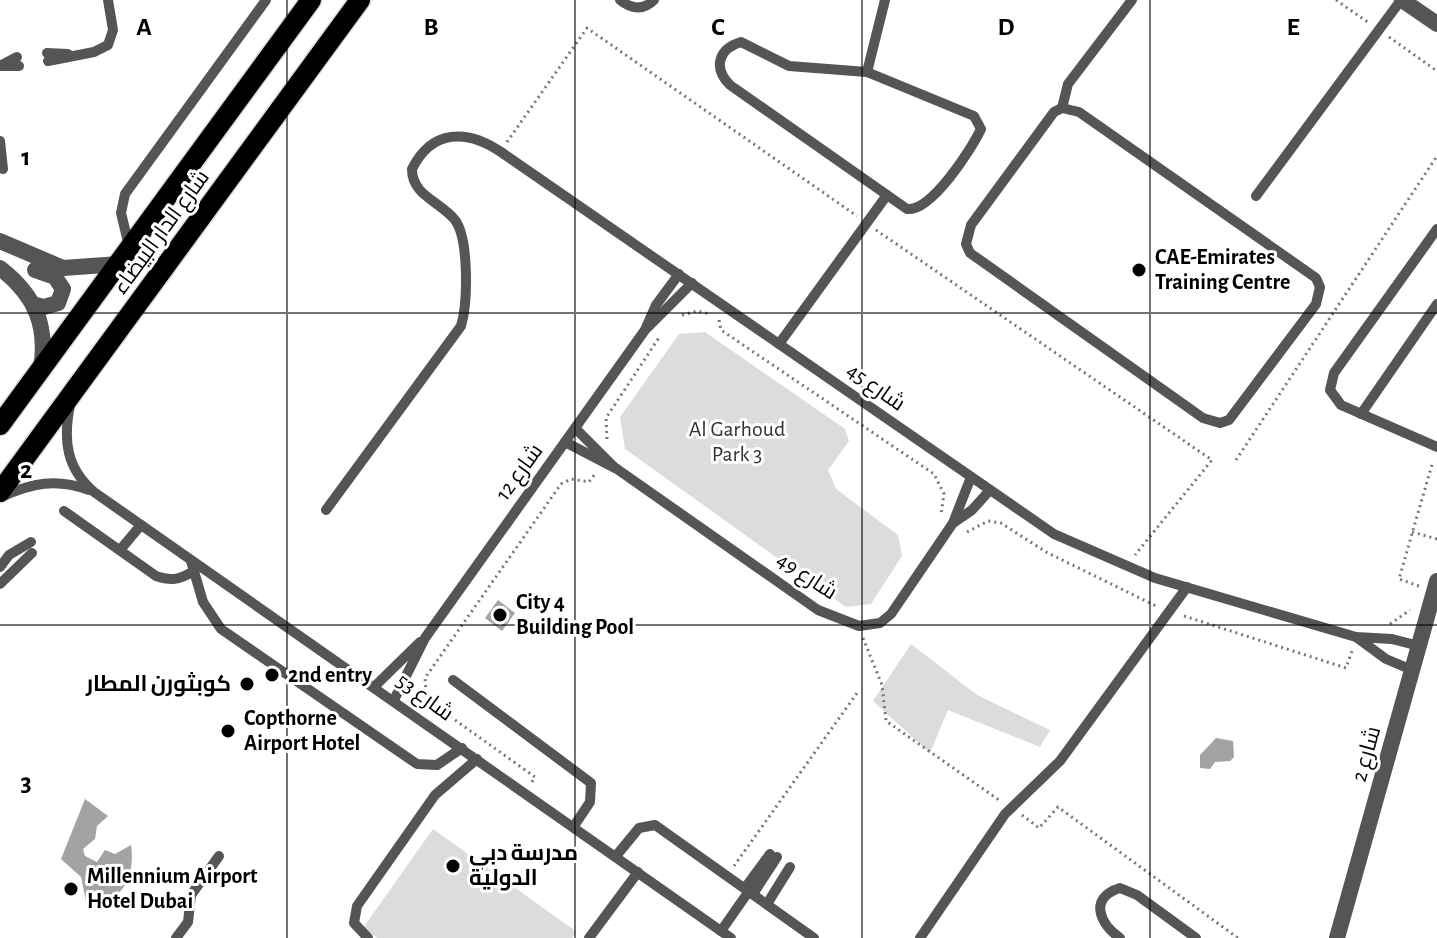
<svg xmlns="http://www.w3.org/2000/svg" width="1437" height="938" font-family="'Alegreya Sans',Cairo,sans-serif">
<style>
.green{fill:#dcdcdc}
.water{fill:#a3a3a3}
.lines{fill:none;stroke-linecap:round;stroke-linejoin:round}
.primary-casing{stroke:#dbdbdb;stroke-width:23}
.path{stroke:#777;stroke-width:3;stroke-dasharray:2 4;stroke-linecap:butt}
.service{stroke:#555;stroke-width:10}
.minor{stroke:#555;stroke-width:16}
.tertiary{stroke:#555;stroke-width:16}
.primary{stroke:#000;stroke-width:20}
.grid{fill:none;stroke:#000;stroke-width:2;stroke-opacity:0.55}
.poi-dot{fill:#000;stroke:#fff;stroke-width:3}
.labels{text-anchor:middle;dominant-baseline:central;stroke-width:6;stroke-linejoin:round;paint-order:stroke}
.street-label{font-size:22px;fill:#000;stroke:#fff}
.poi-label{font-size:22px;font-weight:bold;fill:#000;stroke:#fff;text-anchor:start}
.park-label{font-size:22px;fill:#333;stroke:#fff}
.grid-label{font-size:26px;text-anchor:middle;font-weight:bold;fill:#000;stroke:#fff;stroke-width:6;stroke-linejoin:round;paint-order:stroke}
</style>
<rect width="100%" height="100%" fill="#fff"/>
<g class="green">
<polygon points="705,332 845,429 849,441 828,470 836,489 898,535 902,556 871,604 846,607 625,449 620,417 679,334"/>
<polygon points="911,644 977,695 1050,730 1040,747 948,710 930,753 873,701"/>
<polygon points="433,829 577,932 572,938 377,938 363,928"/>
</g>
<g class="water">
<polygon points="498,600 515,613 502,631 485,618"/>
<polygon points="1216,738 1233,741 1234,757 1230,761 1215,762 1210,769 1200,768 1200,755"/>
<path d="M85 799 108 816 97 826 95 839 83 849 85 856 97 862 105 850 115 854 131 845C136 875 121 909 86 901L81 877 61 859Z"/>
</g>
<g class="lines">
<g class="primary-casing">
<g id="primary">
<polyline points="0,425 311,0"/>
<polyline points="0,492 360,0"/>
</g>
</g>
<g class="path">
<polyline points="1336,0 1369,23"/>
<polyline points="1389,37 1437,71"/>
<polyline points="507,142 587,28 857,216"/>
<polyline points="876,230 1212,460 1135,555"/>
<polyline points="682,315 697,311 710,314"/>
<polyline points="719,320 721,330 934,474 944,494 941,514"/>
<polyline points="607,439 606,418 660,336"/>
<polyline points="1236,460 1437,156"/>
<polyline points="967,532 988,521 1001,523 1046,552 1158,607"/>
<polyline points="1412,532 1437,539"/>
<polyline points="1419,586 1399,579 1433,461"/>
<polyline points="1184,616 1346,668 1352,651"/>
<polyline points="1390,624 1410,610"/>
<polyline points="863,638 882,685 886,721 999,800"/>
<polyline points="532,782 535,777 434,705 426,692 425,678 561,484 571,479 589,482 595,474"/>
<polyline points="1022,815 1039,828 1058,807 1238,938"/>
<polyline points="734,866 857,693"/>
</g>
<g class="service">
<path d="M620 0C631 9 643 11 654 0"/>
<path d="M741 42 789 66 867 72 974 116 981 129C971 150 931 212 907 209L730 85C713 68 718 49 741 42Z"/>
<polyline points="47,53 68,54"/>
<polyline points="48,61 94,52 108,45 113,30 108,0"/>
<polyline points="0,66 17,57"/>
<polyline points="0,66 19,66"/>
<polyline points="867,72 885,0"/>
<polygon points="1062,108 1079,112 1316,278 1320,287 1316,304 1229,420 1220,423 1203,418 970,253 966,244 971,225 1054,112"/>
<polyline points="1062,108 1068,84 1132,0"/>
<polyline points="0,141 3,169"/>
<polyline points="1256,196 1401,0"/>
<polyline points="1437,229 1334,373 1330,390 1341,405 1437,447"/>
<polyline points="129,246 121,213 125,194 266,0"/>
<polyline points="647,328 692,283"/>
<polyline points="779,344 887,195"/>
<path d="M70 405C63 440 66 468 94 492L731 938"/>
<polyline points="1361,414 1437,304"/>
<polyline points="575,428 615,468"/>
<polyline points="565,442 617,469 818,610 859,626 880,623 891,614 953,523 971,477"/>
<path d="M1 497C32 483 56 478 89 490"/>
<path d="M326 510 461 326C468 303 469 239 455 220 440 201 412 196 412 169 432 129 467 129 501 152L1054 534 1155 578 1356 637 1392 639 1419 646"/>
<path d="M64 511 156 576C171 581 179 580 192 572"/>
<polyline points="953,523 972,510 990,490"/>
<polyline points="120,550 141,525"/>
<polyline points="191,561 203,602 221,629 417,764 437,765 462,748"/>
<polyline points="0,567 9,555 31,542"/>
<polyline points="0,584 32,553"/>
<polyline points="1356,637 1386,659 1412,670"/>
<polyline points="453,680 591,783 590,802 574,826"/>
<polyline points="375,686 420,642"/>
<polyline points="394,700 425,638 645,330 656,305 679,274"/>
<polyline points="616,856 639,828 655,825 814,938"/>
<polyline points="745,888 770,854"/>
<polyline points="753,894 777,857"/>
<polyline points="767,904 790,867"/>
<polyline points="721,931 749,891"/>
<polyline points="176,938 188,922 191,895 219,856"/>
<polyline points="368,938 354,923 357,906 435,795 477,759"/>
<polyline points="589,938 638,872"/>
<polyline points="920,938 1005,814 1060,761 1187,587"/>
<path d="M1120 938C1100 924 1088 898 1120 888L1137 895 1196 938"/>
</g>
<g class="minor">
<polyline points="0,241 63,268 119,264"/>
<path d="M0 268C35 295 48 325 41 369"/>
<polyline points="35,270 55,277 63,289 58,303 44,307 36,305"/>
</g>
<g class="tertiary">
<polyline points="1402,0 1437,24"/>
<polyline points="1337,938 1437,581"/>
</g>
<use href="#primary" class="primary"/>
</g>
<path class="grid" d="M287 0V938M575 0V938M862 0V938M1150 0V938M0 313H1437M0 625H1437"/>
<g class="poi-dot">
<circle cx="1139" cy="270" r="8"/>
<circle cx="500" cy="615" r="8"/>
<circle cx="272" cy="675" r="8"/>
<circle cx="247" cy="684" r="8"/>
<circle cx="228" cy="731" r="8"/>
<circle cx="453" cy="866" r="8"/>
<circle cx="71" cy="889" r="8"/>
</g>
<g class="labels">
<g class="street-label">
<text transform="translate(161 232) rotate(-54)">شارع الدار البيضاء</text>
<text transform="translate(876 387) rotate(35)">شارع 45</text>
<text transform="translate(519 472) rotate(-54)">شارع 12</text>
<text transform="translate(807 576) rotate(33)">شارع 49</text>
<text transform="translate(425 697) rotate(36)">شارع 53</text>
<text transform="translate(1366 754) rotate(-74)">شارع 2</text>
</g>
<g class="poi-label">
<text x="1155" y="257">CAE-Emirates<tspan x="1155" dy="25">Training Centre</tspan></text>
<text x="516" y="602">City 4<tspan x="516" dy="25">Building Pool</tspan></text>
<text x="288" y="675">2nd entry</text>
<text x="231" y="684" text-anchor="end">كوبثورن المطار</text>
<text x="244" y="718">Copthorne<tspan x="244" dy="25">Airport Hotel</tspan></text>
<text x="469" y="853">مدرسة دبي<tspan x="469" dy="25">الدولية</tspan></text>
<text x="87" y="876">Millennium Airport<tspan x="87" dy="25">Hotel Dubai</tspan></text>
</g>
<g class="park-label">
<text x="737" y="429">Al Garhoud<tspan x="737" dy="25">Park 3</tspan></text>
</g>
</g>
<g class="grid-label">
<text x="144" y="35">A</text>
<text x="431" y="35">B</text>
<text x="718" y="35">C</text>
<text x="1006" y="35">D</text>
<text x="1293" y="35">E</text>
<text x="26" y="165">1</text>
<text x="26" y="478">2</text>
<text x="26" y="791">3</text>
</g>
</svg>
